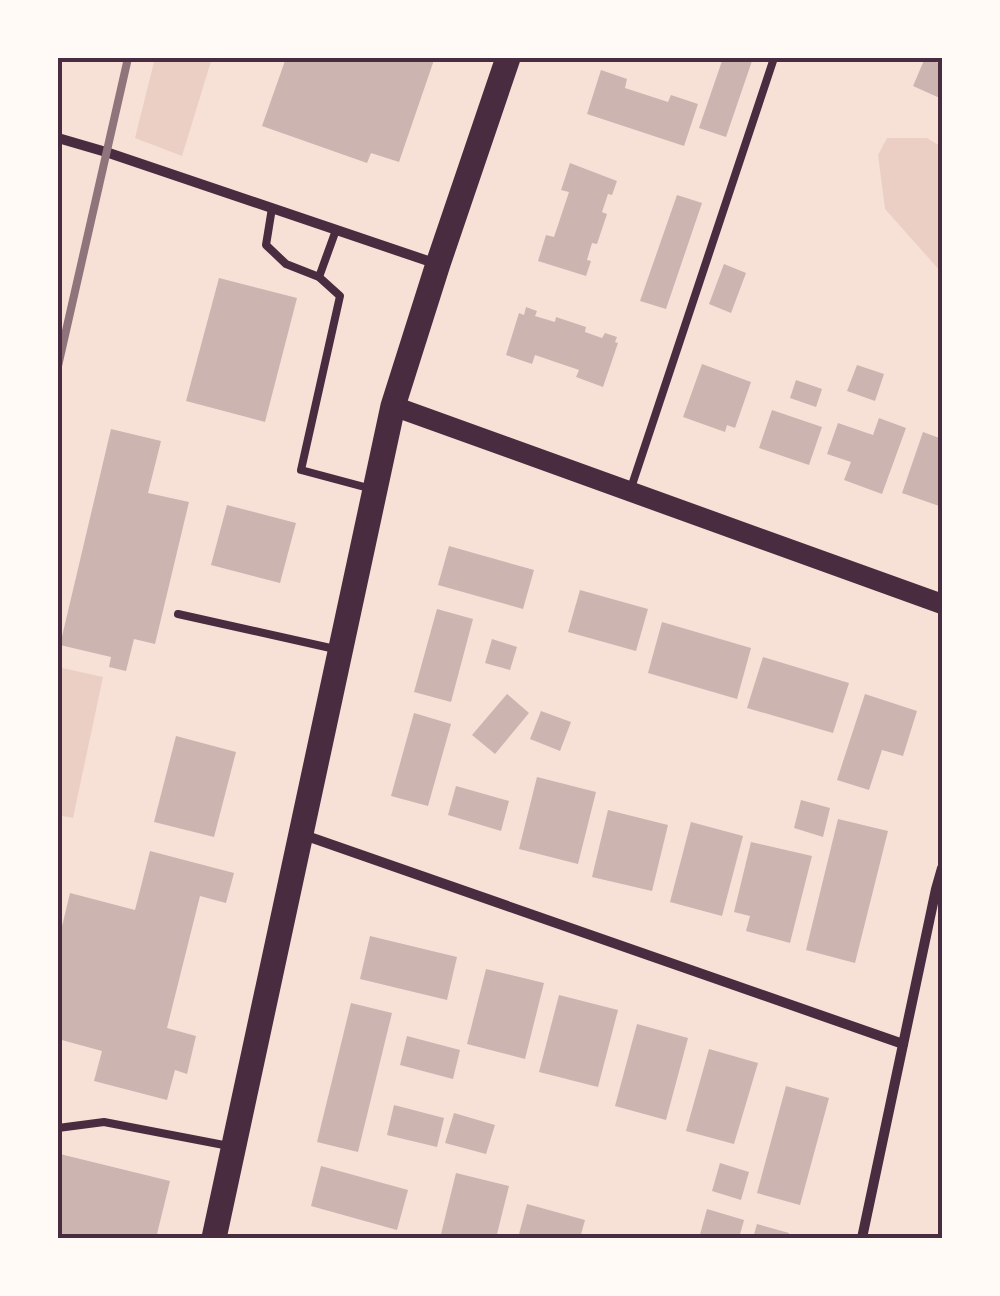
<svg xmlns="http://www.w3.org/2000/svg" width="1000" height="1296" font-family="'DM Sans',sans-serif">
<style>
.green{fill:#ebcfc5}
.building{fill:#ccb4b1}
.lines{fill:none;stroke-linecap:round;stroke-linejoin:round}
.service{stroke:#4a2c40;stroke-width:8}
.minor{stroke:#4a2c40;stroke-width:10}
.secondary{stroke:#4a2c40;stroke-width:20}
.primary{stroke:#4a2c40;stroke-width:25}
.rail{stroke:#8f747c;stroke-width:8}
.neatline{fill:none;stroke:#4a2c40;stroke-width:4}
</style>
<rect width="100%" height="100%" fill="#f7e1d7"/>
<g class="green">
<polygon points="155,58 212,58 182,156 135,138"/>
<polygon points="887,138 927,138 942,147 942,273 885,209 878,155"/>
<polygon points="58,667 103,677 73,818 58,815"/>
</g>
<g class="building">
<polygon points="286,58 427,58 434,60 399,162 371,153 367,163 262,126"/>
<polygon points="723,58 753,58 726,137 699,128"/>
<polygon points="925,58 942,64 942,99 913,86"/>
<polygon points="601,70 627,79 625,88 668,102 671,95 698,104 684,146 587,114"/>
<polygon points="570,163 617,181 612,195 608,194 602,212 607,214 597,244 592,243 587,260 591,261 586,276 538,261 546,235 554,237 569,192 561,190"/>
<polygon points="677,195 702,203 666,309 640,301"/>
<polygon points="724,264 746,273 731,313 709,304"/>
<polygon points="219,278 297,298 265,422 186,401"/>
<polygon points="526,307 537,311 535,316 555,322 556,317 586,327 585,332 602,338 605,333 617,337 615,342 618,343 603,387 576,377 579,370 535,355 532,364 506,355 519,313 524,315"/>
<polygon points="702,364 751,382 735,428 727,425 725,432 683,417"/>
<polygon points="857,365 884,374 875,401 847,391"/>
<polygon points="796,380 822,389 816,407 790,398"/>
<polygon points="772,410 822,427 809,465 759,448"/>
<polygon points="879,418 906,428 882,494 844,480 851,462 827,454 838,423 873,435"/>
<polygon points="111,429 161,441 148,493 189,502 155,644 134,639 126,671 109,667 111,657 60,645"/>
<polygon points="923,432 942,439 942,507 902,493"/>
<polygon points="227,505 296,523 280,583 211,565"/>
<polygon points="449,546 534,570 523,609 438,585"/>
<polygon points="580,590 648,609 636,651 568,632"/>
<polygon points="437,609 473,619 451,702 414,692"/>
<polygon points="662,622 751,648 737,699 648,673"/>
<polygon points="492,639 517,647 510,670 485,663"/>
<polygon points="763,657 849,683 833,733 747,708"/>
<polygon points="507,694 529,713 495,754 472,735"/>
<polygon points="865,694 917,711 903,756 882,750 869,790 837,780"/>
<polygon points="541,711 571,722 560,751 530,739"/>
<polygon points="414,713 451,724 428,806 391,796"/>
<polygon points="176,736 236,752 214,837 154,822"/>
<polygon points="537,777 596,792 578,864 519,849"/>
<polygon points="456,786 509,801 501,831 448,815"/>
<polygon points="801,800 830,808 823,837 794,828"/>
<polygon points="608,810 668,825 652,891 592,877"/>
<polygon points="838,819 888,831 855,963 806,950"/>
<polygon points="691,822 743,836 722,916 670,902"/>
<polygon points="751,842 812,856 790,943 746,931 750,916 734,912"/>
<polygon points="150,851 234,873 226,903 200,896 167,1028 196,1036 187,1074 175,1070 167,1100 94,1081 102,1051 58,1039 58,943 70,893 135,910"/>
<polygon points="370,936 457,957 447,1000 360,979"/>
<polygon points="486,969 544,983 525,1059 467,1044"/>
<polygon points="559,995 618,1010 598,1087 539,1072"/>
<polygon points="351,1003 392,1013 358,1152 317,1142"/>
<polygon points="637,1024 688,1038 666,1120 615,1106"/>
<polygon points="407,1036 460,1050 453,1079 400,1065"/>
<polygon points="709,1049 758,1063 734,1144 686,1131"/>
<polygon points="786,1086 829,1098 800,1205 757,1193"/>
<polygon points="394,1105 444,1118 437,1147 387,1135"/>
<polygon points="454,1113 495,1125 486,1154 445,1143"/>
<polygon points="60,1154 170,1181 156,1238 58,1238 58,1165"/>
<polygon points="720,1163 749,1172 741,1200 712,1191"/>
<polygon points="321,1166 408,1190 397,1230 311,1206"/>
<polygon points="456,1173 509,1186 496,1238 440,1238"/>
<polygon points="527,1204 585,1220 580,1238 518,1238"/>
<polygon points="707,1209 744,1220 739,1238 699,1238"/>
<polygon points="757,1224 789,1233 787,1238 753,1238"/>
</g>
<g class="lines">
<g class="service">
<polyline points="272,208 266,245 286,264 319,277 340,296 301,470 372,489"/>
<polyline points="319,277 336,230"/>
<polyline points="630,491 774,58"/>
<polyline points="178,614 335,649"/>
<polyline points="58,1128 104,1122 229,1146"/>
</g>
<g class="minor">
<polyline points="58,138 106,152 437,264"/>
<polyline points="301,834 903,1044"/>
<polyline points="862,1238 936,889 942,868"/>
</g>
<polyline class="secondary" points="393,406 942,604"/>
<polyline class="primary" points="214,1238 393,406 438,264 508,58"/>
<polyline class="rail" points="58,366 128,58"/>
</g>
<rect width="1000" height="1296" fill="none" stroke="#fffaf5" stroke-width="120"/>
<rect x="60" y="60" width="880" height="1176" class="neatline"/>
</svg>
